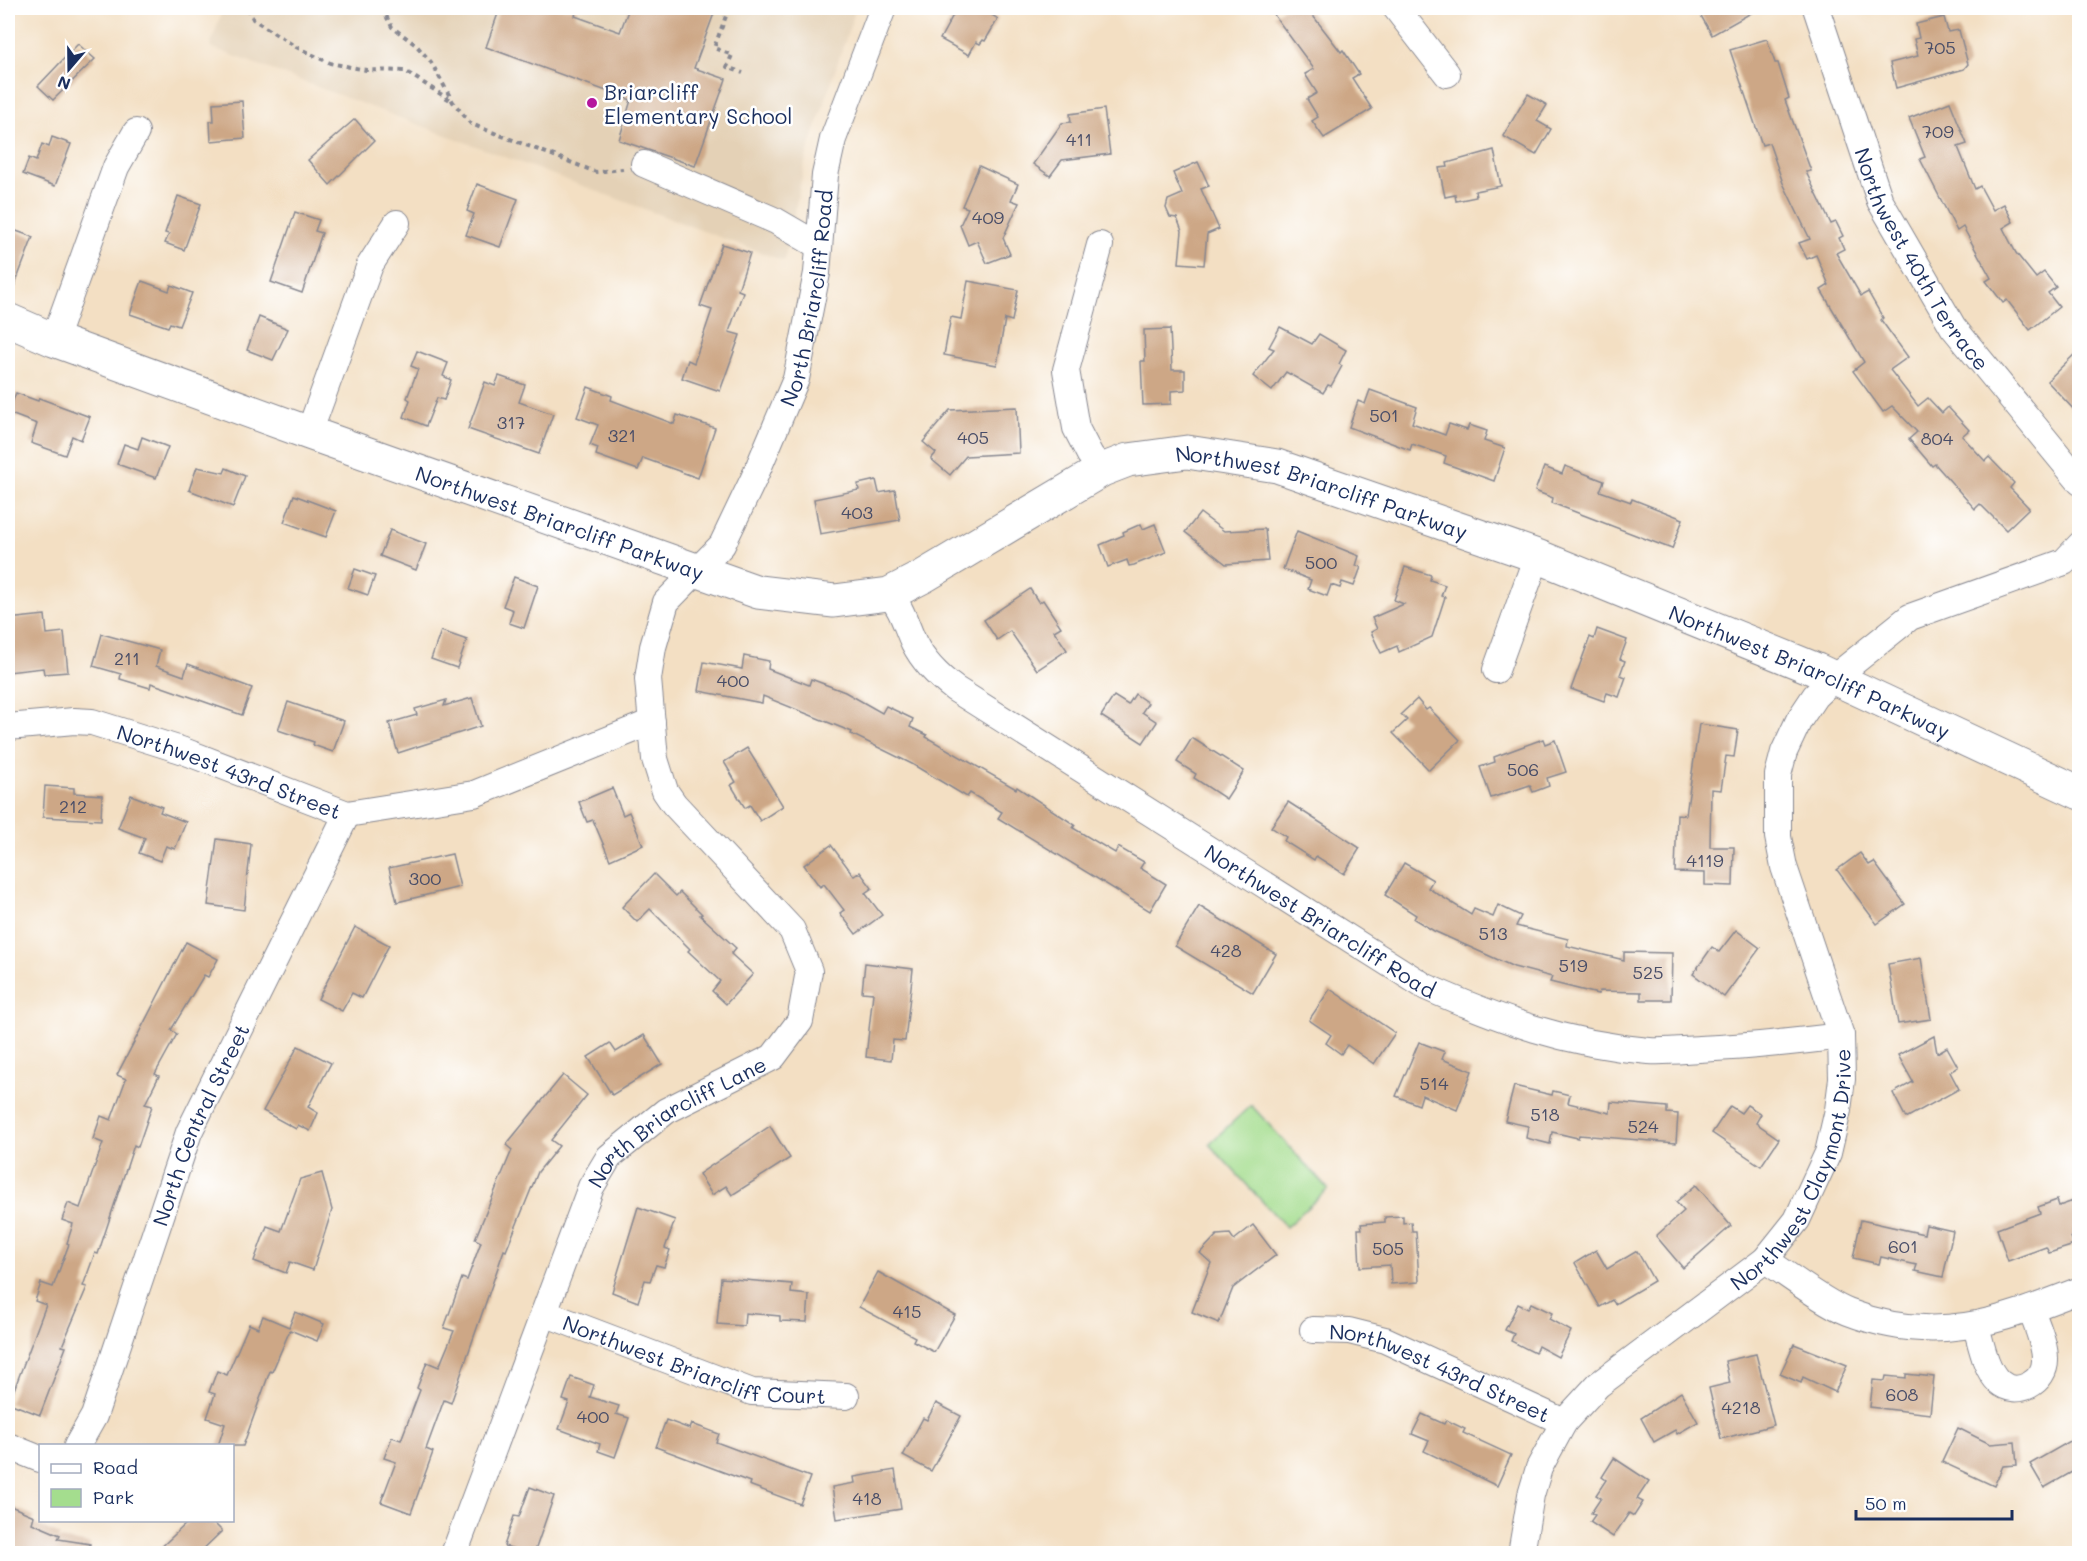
<svg xmlns="http://www.w3.org/2000/svg" width="2087" height="1561" font-family="Mali,sans-serif">
<style>
.built{fill:#e4d1b6}
.green{fill:#a4dd8e;stroke:#608676;stroke-width:1.5}
.building{fill:#cda786}
.lines{fill:none;stroke-linecap:round;stroke-linejoin:round}
.minor-casing{stroke:#878790;stroke-width:28}
.major-casing{stroke:#878790;stroke-width:35}
.path{stroke:#878790;stroke-width:4;stroke-dasharray:4.5 4.5;stroke-linecap:butt}
.minor{stroke:#fff;stroke-width:26}
.major{stroke:#fff;stroke-width:33}
.poi-dot{fill:#b5179e;stroke:#fff;stroke-width:2}
.labels{text-anchor:middle;dominant-baseline:central;stroke-width:5;stroke-linejoin:round;paint-order:stroke}
.number-label{font-size:18px;fill:#484d68}
.poi-label{font-size:21px;fill:#1b2f5e;stroke:#fff;text-anchor:start}
.street-label{font-size:21px;fill:#1b2f5e;stroke:#fff}
</style>
<rect width="100%" height="100%" fill="#fff"/>
<filter id="ink" filterUnits="userSpaceOnUse"><feTurbulence type="fractalNoise" baseFrequency=".0167" numOctaves="2"/><feDisplacementMap in="SourceGraphic" scale="12" xChannelSelector="R" yChannelSelector="G"/><feConvolveMatrix kernelMatrix="1 2 1 2 8 2 1 2 1" color-interpolation-filters="sRGB"/></filter>
<filter id="wash" filterUnits="userSpaceOnUse"><feTurbulence type="fractalNoise" baseFrequency=".008" numOctaves="4" result="noise"/><feDisplacementMap in="SourceGraphic" scale="24" xChannelSelector="R" yChannelSelector="G"/><feGaussianBlur stdDeviation="1.35" result="paint"/><feColorMatrix in="noise" values="0 0 0 0 0 0 0 0 0 0 0 0 0 0 0 0 0 1.4 0 .05"/><feComposite in="paint" operator="in"/></filter>
<g filter="url(#wash)">
<rect width="100%" height="100%" fill="#f3dfc3"/>
<polygon class="built" points="223,8 856,8 806,158 784,261 210,47"/>
<polygon class="green" points="1251,1105 1328,1189 1286,1227 1209,1144"/>
<g id="blocks">
<g class="building">
<polygon points="500,8 577,8 575,16 620,32 629,8 716,8 694,68 726,79 695,166 619,140 631,100 486,47"/>
<polygon points="957,8 993,8 989,13 998,19 985,41 983,40 980,44 976,42 969,55 940,39"/>
<polygon points="1284,8 1307,8 1341,52 1343,50 1359,74 1352,78 1372,109 1324,138 1312,121 1318,117 1307,99 1317,93 1305,74 1314,69 1274,15"/>
<polygon points="1711,8 1760,8 1712,35 1700,14"/>
<polygon points="1944,17 1948,32 1959,30 1968,64 1964,69 1896,88 1890,63 1918,56 1914,39 1919,38 1916,24"/>
<polygon points="1767,39 1775,63 1778,63 1789,98 1785,100 1811,171 1806,172 1831,224 1836,222 1843,236 1839,238 1844,249 1836,253 1861,296 1868,292 1883,318 1881,320 1908,357 1890,370 1918,406 1928,398 1942,413 1948,407 1969,430 1962,436 1985,461 1989,457 2014,483 2010,488 2029,508 2006,530 1980,504 1975,509 1935,464 1932,466 1909,439 1917,432 1892,406 1883,412 1853,371 1864,362 1821,290 1829,285 1816,255 1807,259 1799,243 1810,239 1783,183 1769,143 1762,145 1730,50"/>
<polygon points="78,44 95,59 53,100 38,86"/>
<polygon points="1528,94 1547,105 1537,121 1551,129 1536,155 1503,136"/>
<polygon points="242,101 245,138 211,141 210,121 214,121 213,103"/>
<polygon points="1950,102 1967,144 1958,147 1975,189 1980,186 1993,210 2004,204 2013,222 2003,228 2016,253 2036,278 2044,272 2056,287 2048,293 2059,307 2030,330 2007,300 2003,303 1986,281 1991,278 1963,227 1957,231 1920,159 1925,157 1909,118"/>
<polygon points="1104,109 1110,154 1062,160 1050,176 1033,164 1062,123 1071,122 1070,114"/>
<polygon points="355,119 374,141 330,185 308,160"/>
<polygon points="52,137 71,144 55,186 23,174 29,158 36,161 42,144 49,147"/>
<polygon points="1494,150 1501,186 1475,191 1476,197 1456,201 1455,195 1445,197 1439,168 1448,167 1447,163"/>
<polygon points="1198,162 1209,186 1201,189 1219,229 1207,234 1204,265 1179,263 1182,231 1177,218 1170,217 1166,208 1168,200 1182,194 1173,173"/>
<polygon points="979,166 1018,184 1011,200 1019,203 1003,238 1010,254 987,263 977,241 968,245 960,225 968,208 962,206"/>
<polygon points="477,184 518,199 500,247 466,235 474,214 467,211"/>
<polygon points="178,196 201,204 184,250 165,243 169,234 165,233"/>
<polygon points="295,212 319,220 315,231 322,233 302,293 271,282"/>
<polygon points="8,228 33,237 9,300 8,300"/>
<polygon points="722,244 750,253 738,290 743,292 729,332 740,335 720,391 682,378 688,360 694,363 712,310 700,306"/>
<polygon points="142,281 169,291 171,285 192,293 179,326 170,323 168,327 130,314"/>
<polygon points="968,281 1018,290 1012,321 1005,319 997,365 944,355 951,317 961,319"/>
<polygon points="259,317 288,329 273,360 247,350"/>
<polygon points="1280,327 1312,344 1319,334 1346,350 1339,364 1342,366 1331,386 1328,385 1323,393 1286,372 1272,391 1253,376 1274,349 1269,347"/>
<polygon points="1170,329 1172,370 1185,370 1185,390 1171,391 1171,404 1143,405 1141,361 1145,361 1144,330"/>
<polygon points="2079,350 2079,415 2047,381"/>
<polygon points="417,351 448,363 443,376 451,380 444,400 437,398 426,426 404,417 410,400 407,398 418,369 411,366"/>
<polygon points="499,376 525,385 519,402 553,414 539,454 468,429 485,382 495,386"/>
<polygon points="588,387 612,396 611,400 674,424 677,415 715,428 698,478 643,458 638,470 596,455 598,448 590,445 598,425 577,417"/>
<polygon points="1370,390 1417,407 1412,423 1445,435 1449,424 1467,430 1469,425 1487,431 1484,441 1505,448 1494,481 1444,463 1446,456 1412,444 1410,450 1349,427 1358,401 1365,404"/>
<polygon points="16,393 38,401 39,398 90,417 81,440 72,436 65,455 31,443 37,424 8,413"/>
<polygon points="1017,407 1019,453 966,456 950,475 931,459 936,453 923,442 950,410"/>
<polygon points="142,437 168,447 156,478 117,464 124,444 138,449"/>
<polygon points="1565,466 1604,481 1600,491 1631,502 1632,499 1683,519 1672,549 1552,503 1553,498 1535,491 1544,467 1562,474"/>
<polygon points="197,467 224,473 226,468 245,476 233,507 189,490"/>
<polygon points="876,480 879,493 895,490 900,520 820,534 814,499 859,490 858,484"/>
<polygon points="294,495 336,511 326,537 284,522"/>
<polygon points="1200,513 1224,531 1265,529 1268,561 1226,564 1185,532"/>
<polygon points="1141,524 1143,529 1155,524 1166,552 1134,565 1129,566 1127,560 1108,567 1100,545 1124,535 1123,532"/>
<polygon points="390,530 426,544 416,570 380,556"/>
<polygon points="1297,531 1359,556 1356,566 1361,567 1354,586 1342,582 1340,588 1331,585 1327,596 1308,589 1311,580 1283,569"/>
<polygon points="1405,567 1431,575 1430,580 1445,585 1441,596 1445,597 1432,637 1399,652 1397,646 1381,653 1371,632 1377,629 1372,618 1404,604 1394,600"/>
<polygon points="355,569 375,576 368,595 348,588"/>
<polygon points="514,577 538,586 524,628 509,623 513,610 503,606"/>
<polygon points="1030,589 1039,603 1043,600 1061,627 1054,631 1067,650 1037,670 1010,631 997,640 984,620"/>
<polygon points="45,615 47,634 64,632 68,672 44,674 43,668 8,672 8,638 10,638 8,619"/>
<polygon points="1597,629 1627,640 1620,659 1625,661 1620,675 1626,677 1619,697 1607,693 1604,701 1571,689 1590,637 1594,639"/>
<polygon points="441,631 467,640 457,668 431,659"/>
<polygon points="102,634 160,650 156,666 184,676 188,664 252,688 242,715 151,683 150,688 120,679 121,674 93,666"/>
<polygon points="744,656 769,661 768,669 809,685 811,679 845,692 882,713 886,706 913,719 910,727 927,735 926,737 1016,789 1017,787 1075,825 1073,828 1115,853 1118,847 1144,862 1140,868 1166,884 1150,911 998,818 1002,812 970,793 967,797 912,764 851,734 852,732 763,696 762,703 699,691 704,662 742,669"/>
<polygon points="1135,694 1148,703 1142,712 1157,722 1143,743 1101,716 1114,696 1128,705"/>
<polygon points="472,698 481,726 398,753 389,723 417,715 415,709 446,700 444,706"/>
<polygon points="1417,699 1426,710 1429,708 1460,740 1429,770 1393,733 1407,720 1401,714"/>
<polygon points="288,702 344,721 333,752 313,745 314,742 278,730"/>
<polygon points="1699,724 1738,730 1734,757 1726,756 1721,790 1711,789 1710,847 1734,847 1733,886 1705,885 1705,873 1675,872 1677,814 1686,815"/>
<polygon points="1192,738 1244,771 1226,799 1194,778 1196,774 1177,762"/>
<polygon points="1543,739 1545,744 1555,740 1566,772 1547,778 1549,786 1533,792 1530,785 1491,798 1480,767 1495,762 1494,757"/>
<polygon points="747,748 783,806 760,821 750,805 745,808 731,785 736,782 724,762"/>
<polygon points="45,786 74,788 74,793 102,795 101,820 43,817"/>
<polygon points="612,788 623,815 629,812 643,845 610,860 593,820 587,822 579,802"/>
<polygon points="131,795 162,807 160,812 186,822 175,849 166,846 160,861 139,853 145,838 118,828"/>
<polygon points="1288,802 1360,848 1344,874 1316,856 1314,860 1284,841 1286,837 1271,827"/>
<polygon points="217,839 251,844 244,910 208,905"/>
<polygon points="831,845 854,876 860,872 872,888 865,893 882,915 856,934 840,913 844,910 824,884 820,887 804,865"/>
<polygon points="1860,853 1869,865 1874,862 1905,904 1877,924 1837,870"/>
<polygon points="452,854 460,887 397,902 389,868"/>
<polygon points="1404,863 1433,880 1428,888 1471,915 1474,909 1493,917 1498,905 1521,916 1516,926 1568,939 1567,946 1624,960 1624,952 1672,953 1671,1000 1641,1000 1641,992 1599,991 1598,994 1550,982 1552,977 1514,967 1434,931 1414,919 1416,915 1385,895"/>
<polygon points="654,874 676,896 680,892 702,914 700,915 736,948 731,954 753,974 726,1004 712,991 720,981 688,951 690,949 650,909 637,922 622,907"/>
<polygon points="1199,906 1276,954 1253,993 1175,946"/>
<polygon points="355,927 389,945 362,998 352,993 342,1011 318,999"/>
<polygon points="1736,930 1760,948 1724,997 1693,974 1712,947 1719,952"/>
<polygon points="186,942 218,959 208,977 204,975 171,1030 177,1034 155,1074 159,1076 145,1104 152,1106 138,1147 134,1145 98,1254 95,1253 83,1286 87,1287 62,1346 66,1347 40,1415 9,1403 46,1305 35,1301 41,1283 53,1287 69,1244 67,1243 73,1224 62,1220 68,1203 80,1208 103,1143 93,1139 101,1116 111,1120 126,1079 117,1075"/>
<polygon points="1921,958 1931,1019 1898,1024 1888,964"/>
<polygon points="865,963 913,969 905,1041 893,1040 891,1060 866,1057 873,993 862,992"/>
<polygon points="1330,989 1395,1033 1374,1064 1347,1045 1341,1054 1326,1043 1331,1035 1309,1020"/>
<polygon points="644,1035 662,1064 612,1095 588,1057 610,1043 616,1052"/>
<polygon points="1934,1036 1937,1053 1947,1047 1958,1067 1950,1072 1959,1089 1906,1118 1893,1093 1913,1082 1898,1055"/>
<polygon points="1419,1042 1445,1052 1442,1059 1472,1071 1457,1110 1422,1095 1419,1105 1396,1096"/>
<polygon points="298,1046 331,1063 308,1107 318,1113 310,1131 298,1125 296,1129 263,1111"/>
<polygon points="563,1075 587,1095 551,1140 559,1146 538,1172 506,1251 504,1250 451,1403 444,1400 426,1449 433,1452 411,1513 381,1502 396,1462 384,1458 392,1437 401,1440 420,1390 417,1388 427,1362 439,1367 454,1331 444,1328 462,1278 467,1280 481,1242 475,1239 512,1150 506,1145"/>
<polygon points="1514,1086 1552,1095 1553,1091 1570,1095 1568,1103 1610,1113 1611,1102 1667,1107 1667,1113 1678,1114 1676,1143 1579,1135 1578,1138 1552,1132 1550,1144 1526,1138 1528,1126 1505,1121"/>
<polygon points="1747,1105 1761,1114 1756,1123 1779,1139 1761,1166 1712,1133 1730,1106 1741,1113"/>
<polygon points="770,1126 790,1158 732,1195 726,1186 712,1195 699,1174"/>
<polygon points="322,1173 332,1210 313,1270 290,1262 286,1273 254,1261 267,1226 281,1231 300,1179"/>
<polygon points="1696,1185 1731,1226 1683,1268 1656,1236 1684,1211 1676,1202"/>
<polygon points="2079,1199 2079,1234 2071,1237 2074,1245 2049,1253 2046,1247 2008,1261 1997,1229 2040,1213 2038,1207 2057,1200 2059,1206"/>
<polygon points="638,1207 675,1220 665,1248 670,1250 664,1267 656,1265 650,1281 645,1280 638,1302 612,1292"/>
<polygon points="1403,1216 1403,1223 1411,1222 1412,1231 1416,1231 1419,1282 1391,1284 1390,1265 1360,1267 1358,1229 1362,1229 1361,1224 1385,1222 1385,1217"/>
<polygon points="1861,1220 1924,1234 1926,1225 1953,1231 1943,1277 1915,1271 1917,1265 1881,1257 1879,1264 1853,1258"/>
<polygon points="1253,1225 1276,1255 1233,1288 1219,1323 1192,1312 1211,1263 1200,1253 1217,1235 1230,1234 1234,1240"/>
<polygon points="1596,1250 1607,1269 1637,1251 1654,1281 1615,1304 1612,1300 1600,1307 1575,1263"/>
<polygon points="878,1272 955,1315 934,1352 913,1341 915,1337 859,1307"/>
<polygon points="721,1278 792,1284 791,1293 809,1295 807,1322 780,1321 780,1316 745,1313 744,1326 717,1324"/>
<polygon points="1531,1303 1552,1313 1549,1319 1571,1331 1558,1357 1538,1346 1535,1353 1511,1341 1514,1334 1505,1330 1518,1304 1528,1309"/>
<polygon points="295,1312 324,1324 317,1341 290,1330 272,1372 270,1371 243,1446 218,1446 225,1424 207,1418 215,1394 209,1392 217,1371 227,1375 249,1324 258,1328 263,1316 289,1327"/>
<polygon points="1794,1344 1847,1365 1835,1392 1803,1377 1801,1383 1780,1374"/>
<polygon points="1756,1354 1774,1425 1721,1439 1709,1388 1730,1383 1725,1361"/>
<polygon points="1906,1374 1934,1377 1930,1414 1870,1407 1873,1380 1885,1381 1886,1376 1906,1378"/>
<polygon points="571,1377 594,1385 590,1397 619,1406 616,1414 629,1418 615,1457 598,1451 600,1444 559,1429 569,1402 563,1400"/>
<polygon points="1681,1392 1698,1422 1677,1434 1675,1430 1654,1442 1641,1418"/>
<polygon points="936,1403 961,1416 931,1471 903,1456 923,1418 927,1420"/>
<polygon points="1422,1414 1444,1424 1446,1420 1465,1429 1463,1433 1511,1455 1497,1486 1424,1451 1429,1441 1412,1434"/>
<polygon points="666,1420 690,1429 692,1424 719,1434 716,1442 810,1477 800,1504 749,1485 750,1482 656,1447"/>
<polygon points="1958,1428 1990,1444 2015,1442 2017,1465 2003,1466 1994,1486 1942,1462"/>
<polygon points="2079,1436 2079,1468 2044,1488 2030,1464"/>
<polygon points="1614,1458 1649,1481 1637,1499 1643,1502 1634,1516 1629,1513 1613,1537 1590,1522 1595,1515 1591,1513 1601,1498 1596,1495 1606,1480 1602,1477"/>
<polygon points="895,1470 901,1509 837,1519 832,1487 855,1483 854,1477"/>
<polygon points="530,1487 554,1496 534,1554 504,1546 514,1516 519,1517"/>
<polygon points="8,1505 34,1516 32,1523 60,1535 58,1539 90,1544 89,1554 8,1554"/>
<polygon points="189,1521 212,1521 222,1531 198,1554 154,1554"/>
</g>
</g>
</g>
<g filter="url(#ink)">
<use href="#blocks" fill-opacity="0" stroke="#878790" stroke-width="1.5"/>
<g class="lines">
<g class="minor-casing">
<g id="minor">
<polyline points="1396,8 1447,74"/>
<path id="s1" d="M1816 8 1880 201 1953 327 2080 482"/>
<polyline points="644,164 776,221 819,246"/>
<polyline points="1100,245 1066,370 1076,428 1090,455 1102,470"/>
<polyline points="54,340 116,167 136,132"/>
<polyline points="309,433 370,265 397,223"/>
<path id="s2" d="M889 594C902 608 906 626 914 643 923 661 939 677 955 689L1426 987C1501 1020 1566 1044 1649 1051 1665 1052 1683 1050 1699 1049 1747 1047 1794 1042 1841 1036"/>
<polyline points="1496,670 1537,556"/>
<path id="s3" d="M8 727 74 721 92 722 181 750 347 814 474 794 652 722"/>
<path d="M1765 1260C1789 1275 1823 1302 1848 1312 1935 1346 1998 1322 2080 1290"/>
<path id="s4" d="M544 1313 752 1392 846 1396"/>
<path d="M1976 1326C1981 1343 1985 1369 1999 1382 2017 1398 2046 1382 2045 1359 2045 1343 2036 1325 2031 1309"/>
<path id="s5" d="M1313 1330 1349 1331 1385 1340 1564 1422"/>
<polyline points="8,1446 40,1459"/>
<path id="s6" d="M77 1446 94 1416 189 1132 347 814"/>
<path id="s7" d="M454 1554 591 1187 609 1157 666 1111 773 1057 800 1021 809 971 792 930 674 804 665 791 655 759 648 679 653 647 666 602 722 545 754 478 796 379 817 273 825 175 833 139 883 8"/>
<path id="s8" d="M1521 1554 1531 1495 1539 1468 1564 1422 1598 1385 1765 1260 1797 1220 1828 1153 1838 1110 1842 1079 1841 1036 1784 867 1778 837V775L1784 752 1799 720 1815 696 1835 677 1910 617 2064 562 2080 545"/>
</g>
</g>
<g class="major-casing">
<g id="major">
<path id="s9" d="M8 320 54 340 309 433 758 592 834 601 889 594 924 576 1102 470 1128 460 1187 452 1277 466 1537 556 1817 670 2080 793"/>
</g>
</g>
<g class="path">
<polyline points="248,8 253,19 296,47 330,63 366,70 405,71 453,102"/>
<polyline points="382,8 392,27 416,45 431,62 453,102 471,124 596,172 623,169"/>
<polyline points="729,8 714,48 732,55 727,67 743,73"/>
</g>
<use href="#minor" class="minor"/>
<use href="#major" class="major"/>
</g>
</g>
<circle class="poi-dot" cx="592" cy="103" r="6"/>
<g class="labels">
<g class="number-label">
<text x="1940" y="47">705</text>
<text x="1938" y="131">709</text>
<text x="1079" y="139">411</text>
<text x="988" y="217">409</text>
<text x="1384" y="415">501</text>
<text x="511" y="422">317</text>
<text x="622" y="435">321</text>
<text x="973" y="437">405</text>
<text x="1937" y="438">804</text>
<text x="857" y="512">403</text>
<text x="1321" y="562">500</text>
<text x="127" y="658">211</text>
<text x="733" y="680">400</text>
<text x="1523" y="769">506</text>
<text x="73" y="806">212</text>
<text x="1705" y="860">4119</text>
<text x="425" y="878">300</text>
<text x="1493" y="933">513</text>
<text x="1226" y="950">428</text>
<text x="1573" y="965">519</text>
<text x="1648" y="972">525</text>
<text x="1434" y="1083">514</text>
<text x="1545" y="1114">518</text>
<text x="1643" y="1126">524</text>
<text x="1903" y="1246">601</text>
<text x="1388" y="1248">505</text>
<text x="907" y="1311">415</text>
<text x="1902" y="1394">608</text>
<text x="1741" y="1407">4218</text>
<text x="593" y="1416">400</text>
<text x="867" y="1498">418</text>
</g>
<g class="poi-label">
<text x="604" y="91">Briarcliff<tspan x="604" dy="24">Elementary School</tspan></text>
</g>
<g class="street-label">
<text stroke="none"><textPath href="#s1" startOffset="274">Northwest 40th Terrace</textPath></text>
<text stroke="none"><textPath href="#s7" startOffset="1485">North Briarcliff Road</textPath></text>
<text stroke="none"><textPath href="#s9" startOffset="1404">Northwest Briarcliff Parkway</textPath></text>
<text stroke="none"><textPath href="#s9" startOffset="588">Northwest Briarcliff Parkway</textPath></text>
<text stroke="none"><textPath href="#s9" startOffset="1926">Northwest Briarcliff Parkway</textPath></text>
<text stroke="none"><textPath href="#s3" startOffset="230">Northwest 43rd Street</textPath></text>
<text stroke="none"><textPath href="#s2" startOffset="550">Northwest Briarcliff Road</textPath></text>
<text stroke="none"><textPath href="#s6" startOffset="345">North Central Street</textPath></text>
<text stroke="none"><textPath href="#s7" startOffset="502">North Briarcliff Lane</textPath></text>
<text stroke="none"><textPath href="#s8" startOffset="494">Northwest Claymont Drive</textPath></text>
<text stroke="none"><textPath href="#s4" startOffset="159">Northwest Briarcliff Court</textPath></text>
<text stroke="none"><textPath href="#s5" startOffset="135">Northwest 43rd Street</textPath></text>
</g>
</g>
<rect width="2087" height="1561" fill="none" stroke="#fff" stroke-width="30"/>
<rect x="39" y="1444" width="195" height="78" fill="#ffffff" stroke="#a4acbf" stroke-width="1.5"/>
<rect x="51" y="1464" width="30" height="9" fill="#ffffff" stroke="#a4acbf" stroke-width="1.5"/>
<text x="93" y="1474" font-size="18" fill="#1b2f5e">Road</text>
<rect x="51" y="1489" width="30" height="18" fill="#a4dd8e" stroke="#a4acbf" stroke-width="1.5"/>
<text x="93" y="1504" font-size="18" fill="#1b2f5e">Park</text>
<g transform="translate(69 69) rotate(200)" stroke="#ffffff" stroke-width="4.5" paint-order="stroke">
<path d="M0-4.5L10 22L0 15L-10 22Z" fill="#1b2f5e"/>
<text y="-9" font-size="16" font-weight="bold" text-anchor="middle" fill="#1b2f5e">N</text>
</g>
<path d="M1856 1510v9h156v-9" fill="none" stroke="#1b2f5e" stroke-width="3"/>
<text x="1865" y="1510" font-size="18" fill="#1b2f5e" stroke="#ffffff" stroke-width="4.5" paint-order="stroke">50 m</text>
</svg>
